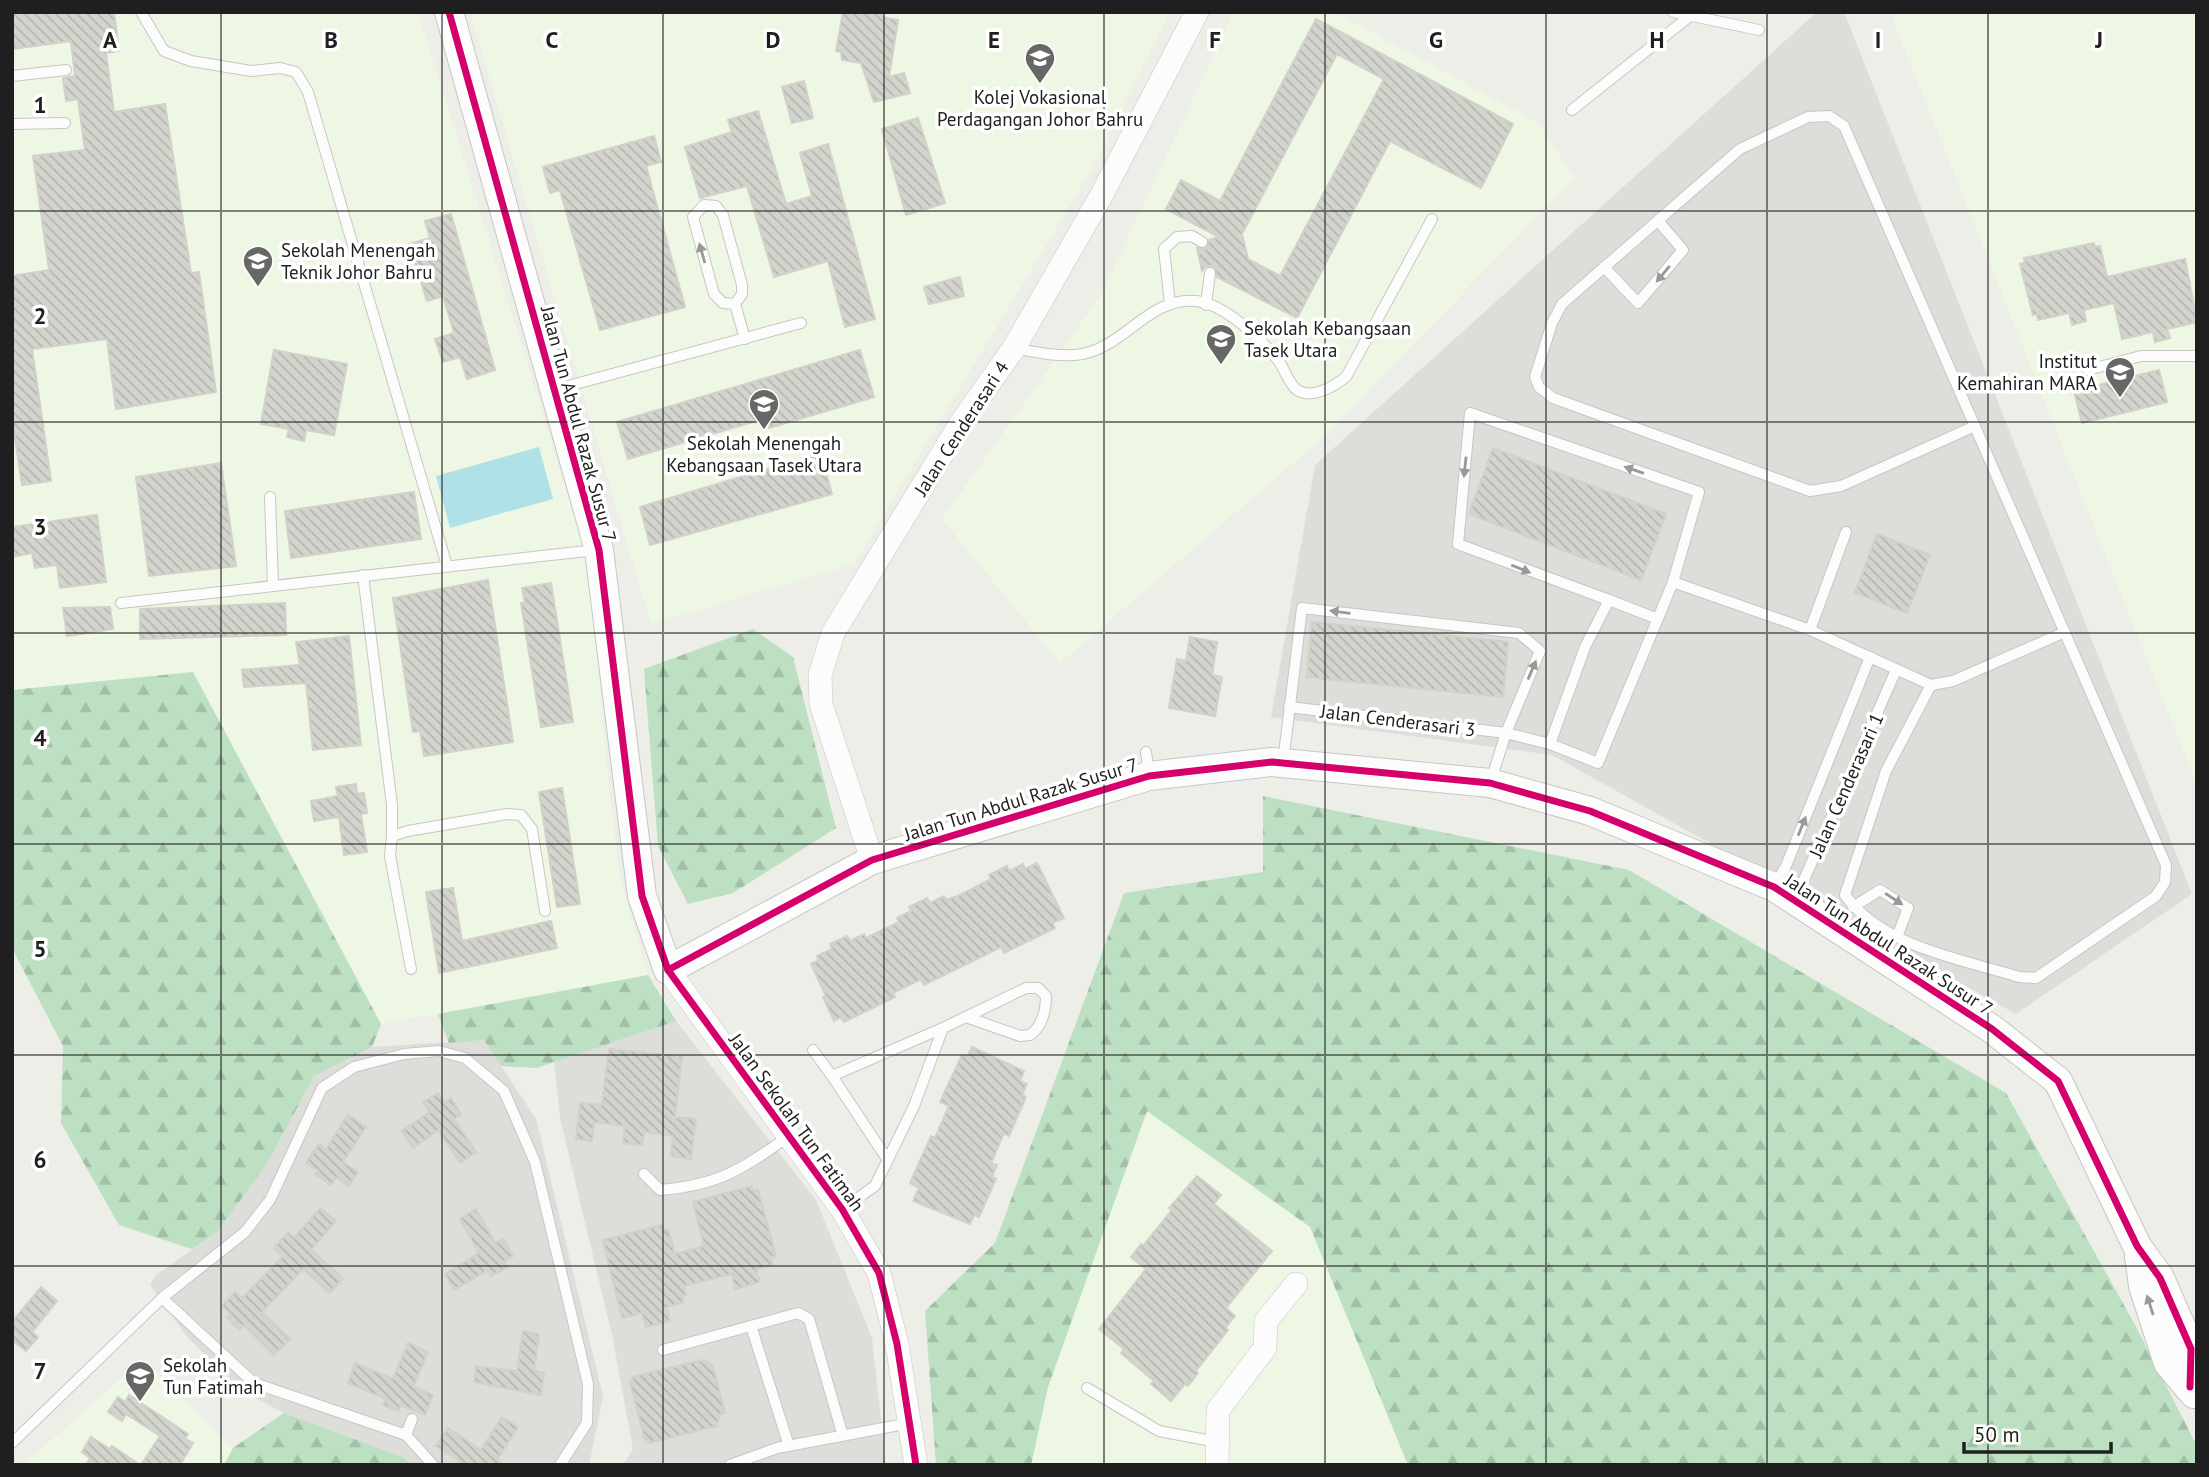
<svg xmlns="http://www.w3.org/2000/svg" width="2209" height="1477" font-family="'PT Sans',sans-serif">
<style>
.residential{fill:#ddddd9}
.education{fill:#eef7e4}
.forest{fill:url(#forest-firs)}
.pitch{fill:#afe1e7}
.building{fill:url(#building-back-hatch);stroke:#d1d1c9;stroke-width:2;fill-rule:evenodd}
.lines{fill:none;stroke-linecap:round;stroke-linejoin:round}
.service-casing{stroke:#c6c6c4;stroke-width:12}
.minor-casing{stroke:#c6c6c4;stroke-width:24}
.tertiary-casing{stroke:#c6c6c4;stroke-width:30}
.service{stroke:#fcfcfc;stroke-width:10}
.minor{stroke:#fcfcfc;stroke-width:23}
.tertiary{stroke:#fcfcfc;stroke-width:28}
.cycleway-casing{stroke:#fff;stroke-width:11}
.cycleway{stroke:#d6006c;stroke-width:7}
.oneway{fill:#999}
.grid{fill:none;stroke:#1f1f1f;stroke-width:2;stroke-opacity:0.55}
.labels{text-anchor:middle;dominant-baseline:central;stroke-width:7;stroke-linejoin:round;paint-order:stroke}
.poi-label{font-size:19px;fill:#1f1f1f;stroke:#fff;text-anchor:start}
.street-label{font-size:19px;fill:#1f1f1f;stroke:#fff}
.grid-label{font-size:23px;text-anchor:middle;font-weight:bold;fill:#1f1f1f;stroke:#fff;stroke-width:7;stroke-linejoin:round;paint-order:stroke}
</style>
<defs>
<pattern id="forest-firs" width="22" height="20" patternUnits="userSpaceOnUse" patternTransform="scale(1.75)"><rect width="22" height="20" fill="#bde0c3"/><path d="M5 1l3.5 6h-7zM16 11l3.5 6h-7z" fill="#a2c0a7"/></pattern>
<pattern id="building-back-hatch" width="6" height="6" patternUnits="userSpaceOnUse" patternTransform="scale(1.75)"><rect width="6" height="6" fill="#d4d4cf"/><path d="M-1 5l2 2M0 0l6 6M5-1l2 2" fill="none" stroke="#b6b6b1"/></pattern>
</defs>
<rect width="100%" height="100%" fill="#edeee8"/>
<g class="residential">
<polygon points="1817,12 1844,12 2192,894 2016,1014 1552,755 1271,717 1315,465"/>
<polygon points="676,1021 816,1200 872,1338 886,1465 623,1465 633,1449 612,1335 560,1118 554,1062"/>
<polygon points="484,1040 536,1119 603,1396 589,1465 411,1465 403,1457 284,1413 242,1391 187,1337 150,1285 156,1275 217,1232 267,1164 314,1076 372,1047"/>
</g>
<g class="education">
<polygon points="12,12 418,12 589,563 609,790 621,881 648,975 381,1024 193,672 12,690"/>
<polygon points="470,12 1170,12 1099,157 854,564 651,624"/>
<polygon points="1234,12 1335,12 1540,124 1574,178 1324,437 1060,663 942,519 1101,295"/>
<polygon points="1890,12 2197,12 2197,785"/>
<polygon points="1147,1110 1310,1227 1408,1465 1031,1465 1048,1387"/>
<polygon points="143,1359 233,1448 224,1465 23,1465"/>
</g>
<g class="forest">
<polygon points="753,629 793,657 836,828 733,893 688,904 658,846 644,669"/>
<polygon points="193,672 381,1024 372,1047 314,1076 267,1164 217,1232 192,1249 119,1225 61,1123 63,1046 12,948 12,690"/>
<polygon points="1263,796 1629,870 2006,1093 2135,1325 2197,1446 2197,1465 1408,1465 1310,1227 1147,1111 1048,1387 1031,1465 936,1465 925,1311 995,1243 1124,893 1263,872"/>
<polygon points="648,975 676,1021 537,1068 501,1066 484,1040 449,1043 438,1014"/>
<polygon points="284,1413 403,1457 411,1465 224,1465 233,1448"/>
</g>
<polygon class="pitch" points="539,447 553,499 450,528 436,476"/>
<g class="building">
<polygon points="12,12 114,12 119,51 106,53 114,112 165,104 191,273 199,272 216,392 116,409 107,339 32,349 51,481 22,485 12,419 12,276 49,270 33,156 85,150 78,99 66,101 63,78 75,76 71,41 12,49"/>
<polygon points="843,12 883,12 882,17 898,20 889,77 904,73 910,93 874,102 861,63 842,60 841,52 836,51"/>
<path d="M1316 19 1513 124 1481 188 1390 141 1297 318 1217 277 1214 266H1206L1202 271 1197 248 1205 249 1209 240 1219 237 1166 209 1181 180 1220 201ZM1337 54 1384 79 1280 276 1248 259 1242 234Z"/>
<polygon points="804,81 813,118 792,123 782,87"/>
<polygon points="758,111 786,204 812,196 800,153 828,144 875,319 845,327 828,261 774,277 747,186 700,198 685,147 732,132 728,120"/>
<polygon points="918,118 945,203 906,215 882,129"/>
<polygon points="654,136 661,162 646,166 685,307 600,330 560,190 550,193 543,167"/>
<polygon points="451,214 495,370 467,379 460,357 443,362 435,339 454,333 443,296 427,301 409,244 430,238 425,221"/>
<polygon points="2094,243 2095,247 2100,246 2107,277 2185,259 2197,322 2167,329 2170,338 2155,342 2153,332 2122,339 2114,303 2084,310 2086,321 2072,325 2069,313 2038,320 2037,314 2033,315 2020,264 2025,263 2024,258"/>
<polygon points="960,277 964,296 929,304 924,287"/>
<polygon points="274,350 347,364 334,435 306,430 304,441 287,437 289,429 261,424"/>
<polygon points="860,350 874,397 769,428 766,418 628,459 617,422"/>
<polygon points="2159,370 2167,402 2082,423 2074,391"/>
<polygon points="1493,448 1666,514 1641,580 1469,514"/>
<polygon points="821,453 832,494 650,545 640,507"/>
<polygon points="221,463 236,566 149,576 136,477"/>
<polygon points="414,492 421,539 291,558 285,511"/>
<polygon points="97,515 106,582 60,588 57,565 35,568 32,553 12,557 12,527"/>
<polygon points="1877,534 1930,555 1907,613 1855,593"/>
<polygon points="488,580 513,742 424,756 420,731 413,732 393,598"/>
<polygon points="551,583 573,722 541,727 521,603 525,603 522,588"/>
<polygon points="285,603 286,635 140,639 140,609"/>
<polygon points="110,607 113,629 67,636 63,608"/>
<polygon points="1312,622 1508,642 1503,697 1307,677"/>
<polygon points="349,636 361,745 313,750 306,683 244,687 242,670 300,665 296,642"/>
<polygon points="1190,637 1217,642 1212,675 1222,677 1215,716 1169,708 1177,659 1186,661"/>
<polygon points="356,784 357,794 364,793 367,813 361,814 367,852 344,855 339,817 314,821 311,801 338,796 336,787"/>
<polygon points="562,788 580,904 557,907 539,792"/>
<polygon points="1037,863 1064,918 1052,923 1055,928 1004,953 1001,947 924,985 921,979 893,993 895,997 844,1022 841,1017 834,1021 823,997 826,996 811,964 819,960 817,956 832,949 830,944 847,936 850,941 864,934 866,938 899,922 897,918 911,911 909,907 927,898 930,903 944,896 946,900 958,896 991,879 989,875 1007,866 1009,871 1023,864 1025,869"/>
<polygon points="453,888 462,941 551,921 557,948 439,973 426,892"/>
<polygon points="972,1047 1024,1071 1020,1081 1027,1084 1022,1095 1026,1097 1009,1136 1004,1133 991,1163 997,1165 992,1177 996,1179 979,1217 974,1215 970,1224 913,1201 919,1188 910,1183 931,1136 935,1138 949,1106 940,1102 962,1055 967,1057"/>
<polygon points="609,1049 682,1057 675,1117 696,1119 691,1159 671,1156 673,1136 644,1132 642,1145 623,1143 625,1126 594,1122 592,1141 576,1139 580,1103 602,1105"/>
<polygon points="438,1093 445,1103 451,1098 461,1114 454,1119 476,1152 460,1163 438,1130 413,1148 402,1131 430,1112 423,1102"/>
<polygon points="348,1115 366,1127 343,1162 358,1172 349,1186 336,1177 331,1185 315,1174 318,1170 306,1163 319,1144 326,1149"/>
<polygon points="1197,1176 1221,1195 1214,1204 1272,1251 1226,1308 1235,1316 1225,1328 1228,1330 1196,1371 1198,1373 1188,1386 1185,1384 1171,1401 1151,1384 1154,1381 1121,1353 1124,1349 1099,1329 1146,1269 1131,1257 1141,1244 1143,1246 1172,1210 1169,1208"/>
<polygon points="751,1186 753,1191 758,1190 776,1256 771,1257 773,1265 756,1269 760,1282 735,1289 732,1274 684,1286 686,1295 682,1296 683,1303 667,1307 670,1321 646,1327 642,1313 622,1318 603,1240 662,1225 663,1230 668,1229 675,1254 704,1246 693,1202"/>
<polygon points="320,1208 336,1221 311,1250 343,1278 330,1293 303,1269 262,1312 290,1339 274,1355 244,1325 240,1330 227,1318 231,1314 222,1306 235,1292 242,1298 283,1256 274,1248 288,1232 294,1238"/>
<polygon points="476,1209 495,1243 503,1239 513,1256 504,1261 508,1267 491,1276 488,1270 454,1290 445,1274 479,1253 460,1219"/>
<polygon points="41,1287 57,1301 32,1332 38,1337 26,1351 12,1340 12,1322"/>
<polygon points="523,1331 539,1334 534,1371 544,1373 541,1395 474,1382 476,1366 517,1371"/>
<polygon points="408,1343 428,1352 413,1387 433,1395 425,1415 401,1405 398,1411 383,1405 386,1399 348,1383 355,1363 393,1379"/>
<polygon points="703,1360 713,1366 725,1413 720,1414 717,1426 649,1443 648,1439 645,1440 630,1382 633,1381 632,1377"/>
<polygon points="129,1395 188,1434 185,1439 193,1443 180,1465 141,1465 160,1436 126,1414 122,1421 108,1412 118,1397 125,1402"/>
<polygon points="502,1417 518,1427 497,1460 504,1465 466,1465 436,1446 448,1428 481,1450"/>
<polygon points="91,1437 110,1449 112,1446 140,1465 86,1465 90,1458 82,1452"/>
</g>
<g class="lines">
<g class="service-casing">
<g id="service">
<polyline points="141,12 164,51 191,61 251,71 280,68 296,72 308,92 447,566"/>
<polyline points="1673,12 1759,30"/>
<polyline points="12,76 66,70"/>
<polyline points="1572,110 1690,16"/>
<polyline points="12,124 65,123"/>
<polyline points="1604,267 1638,303 1683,250 1659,222"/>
<polyline points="735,304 723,303 714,294 693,217 704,205 716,206 723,215 742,285 742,294 735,304 745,339"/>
<polyline points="1170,304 1164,249 1177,237 1192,236 1202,242"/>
<polyline points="1206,305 1210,273"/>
<path d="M1014 348C1036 352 1060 358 1082 354 1124 347 1150 296 1196 301 1225 304 1264 341 1280 363 1285 371 1290 385 1297 390 1313 400 1334 386 1346 377L1432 219"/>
<polyline points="2088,370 2141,356 2197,356"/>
<polyline points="557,389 801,323"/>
<polyline points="270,497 273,585"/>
<polyline points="363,575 392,805 392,836"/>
<polyline points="1609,600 1458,544 1470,413 1699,492 1673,582"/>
<polyline points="121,603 596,550"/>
<polyline points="1810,630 1846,532"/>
<path d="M1931 685 1886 771 1845 895C1882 947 1962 959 2019 977L2036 978 2156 896 2165 882 2166 865 1844 126 1829 116 1808 117 1740 149 1562 304 1552 323 1535 377 1539 387 1553 398 1810 491 1841 486 1975 426"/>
<polyline points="1550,744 1585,647 1609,600 1658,619"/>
<polyline points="1146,752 1149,774"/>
<polyline points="1283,762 1302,608 1519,633 1540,651 1506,733 1289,707"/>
<polyline points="1491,780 1506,733 1550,744 1598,763 1673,582 1810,630 1931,685 1953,681 2065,632"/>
<polyline points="1775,885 1786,866 1870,657"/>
<polyline points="1796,898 1896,670"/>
<polyline points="1853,907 1880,890 1908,908 1897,937"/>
<polyline points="411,969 390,856 392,836 408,831 507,814 521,815 532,829 545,911"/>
<polyline points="813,1050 832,1076 943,1028"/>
<polyline points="832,1076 887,1159"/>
<path d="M644 1174 660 1190C719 1185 741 1170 789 1136"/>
<path d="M842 1209 875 1186 914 1106 943 1028 1026 988H1038L1046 996C1046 1010 1042 1027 1030 1035L1020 1036 966 1017"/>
<polyline points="162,1298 254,1383 406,1435 433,1465"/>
<polyline points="751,1326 789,1446"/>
<polyline points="663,1350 798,1313 809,1319 843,1436"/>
<polyline points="1087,1388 1159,1431 1217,1442"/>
<polyline points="406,1435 412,1419"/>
<polyline points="12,1443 162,1298 245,1232 270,1200 322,1088 354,1067 404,1054 439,1051 465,1058 504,1091 535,1162 588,1384 587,1423 560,1465"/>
<polyline points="730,1465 777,1448 910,1423"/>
</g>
</g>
<g class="minor-casing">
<g id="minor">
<polyline points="872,860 821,704 820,675 833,633 961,423 1014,348 1101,196 1197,12"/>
<polyline points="668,970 842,1209 879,1273 897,1344 916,1465"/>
<polyline points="1217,1465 1218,1410 1265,1348 1266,1321 1296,1284"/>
</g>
</g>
<g class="tertiary-casing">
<g id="tertiary">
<polyline points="449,12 599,550 642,896 668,970 872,860 1149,776 1272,762 1490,783 1590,811 1774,887 1992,1029 2058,1081 2137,1246 2160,1278 2191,1349 2190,1387"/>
<polyline points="2139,1256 2143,1286 2168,1363 2194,1394"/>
</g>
</g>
<use href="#service" class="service"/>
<use href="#minor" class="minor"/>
<use href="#tertiary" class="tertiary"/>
<g class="cycleway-casing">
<g id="cycleway">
<polyline points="449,12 599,550 642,896 668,970 842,1209 879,1273 897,1344 916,1465"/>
<polyline points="668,970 872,860 1149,776 1272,762 1490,783 1590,811 1774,887 1992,1029 2058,1081 2137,1246 2160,1278 2191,1349 2190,1387"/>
</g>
</g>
<use href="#cycleway" class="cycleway"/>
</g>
<defs><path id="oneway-solid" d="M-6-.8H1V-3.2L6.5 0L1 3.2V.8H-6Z" transform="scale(1.75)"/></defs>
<g class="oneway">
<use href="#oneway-solid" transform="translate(702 253) rotate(-106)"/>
<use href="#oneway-solid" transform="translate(1663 274) rotate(130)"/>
<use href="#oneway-solid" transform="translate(1465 467) rotate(96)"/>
<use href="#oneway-solid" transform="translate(1634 470) rotate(-161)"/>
<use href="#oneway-solid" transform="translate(1521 569) rotate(22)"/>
<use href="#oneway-solid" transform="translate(1340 612) rotate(-173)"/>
<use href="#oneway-solid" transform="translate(1532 670) rotate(-67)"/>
<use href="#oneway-solid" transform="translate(1802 826) rotate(-68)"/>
<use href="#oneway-solid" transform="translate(1894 899) rotate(33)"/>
<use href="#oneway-solid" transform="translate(2150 1305) rotate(-108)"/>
</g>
<path class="grid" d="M221 12V1465M442 12V1465M663 12V1465M884 12V1465M1104 12V1465M1325 12V1465M1546 12V1465M1767 12V1465M1988 12V1465M12 211H2197M12 422H2197M12 633H2197M12 844H2197M12 1055H2197M12 1266H2197"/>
<defs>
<g id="university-pin" transform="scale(1.575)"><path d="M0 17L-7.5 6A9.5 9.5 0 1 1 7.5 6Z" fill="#676765" stroke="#fff"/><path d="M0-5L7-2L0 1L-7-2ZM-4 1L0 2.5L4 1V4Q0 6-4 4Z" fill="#fff"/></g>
<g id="school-pin" transform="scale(1.575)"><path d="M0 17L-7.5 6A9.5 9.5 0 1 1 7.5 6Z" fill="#676765" stroke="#fff"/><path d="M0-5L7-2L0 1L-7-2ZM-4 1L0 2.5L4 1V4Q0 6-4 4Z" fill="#fff"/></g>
</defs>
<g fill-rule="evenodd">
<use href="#university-pin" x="1040" y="58"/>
<use href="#university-pin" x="258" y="261"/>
<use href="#school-pin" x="1221" y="339"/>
<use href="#university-pin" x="2120" y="372"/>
<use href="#school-pin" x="764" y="404"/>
<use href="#school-pin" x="140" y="1376"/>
</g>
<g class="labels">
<g class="poi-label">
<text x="1040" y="97" text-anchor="middle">Kolej Vokasional<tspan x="1040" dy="22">Perdagangan Johor Bahru</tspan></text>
<text x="281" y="250">Sekolah Menengah<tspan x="281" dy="22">Teknik Johor Bahru</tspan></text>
<text x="1244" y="328">Sekolah Kebangsaan<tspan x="1244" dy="22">Tasek Utara</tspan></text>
<text x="2097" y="361" text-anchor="end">Institut<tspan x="2097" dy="22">Kemahiran MARA</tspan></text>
<text x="764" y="443" text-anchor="middle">Sekolah Menengah<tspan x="764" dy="22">Kebangsaan Tasek Utara</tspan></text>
<text x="163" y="1365">Sekolah<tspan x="163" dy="22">Tun Fatimah</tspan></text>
</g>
<g class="street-label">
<text transform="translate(579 424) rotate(75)">Jalan Tun Abdul Razak Susur 7</text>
<text transform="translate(961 428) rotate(-57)">Jalan Cenderasari 4</text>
<text transform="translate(1398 720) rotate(7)">Jalan Cenderasari 3</text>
<text transform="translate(1846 785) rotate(-66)">Jalan Cenderasari 1</text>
<text transform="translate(1021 799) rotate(-17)">Jalan Tun Abdul Razak Susur 7</text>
<text transform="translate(1889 944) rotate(33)">Jalan Tun Abdul Razak Susur 7</text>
<text transform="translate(797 1122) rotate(54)">Jalan Sekolah Tun Fatimah</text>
</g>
</g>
<g class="grid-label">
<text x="110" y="48">A</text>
<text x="331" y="48">B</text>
<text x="552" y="48">C</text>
<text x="773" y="48">D</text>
<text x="994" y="48">E</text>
<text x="1215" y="48">F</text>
<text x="1436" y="48">G</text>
<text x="1657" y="48">H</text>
<text x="1878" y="48">I</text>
<text x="2099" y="48">J</text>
<text x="40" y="113">1</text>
<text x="40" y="324">2</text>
<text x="40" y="535">3</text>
<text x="40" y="746">4</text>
<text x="40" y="957">5</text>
<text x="40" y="1168">6</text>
<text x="40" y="1379">7</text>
</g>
<rect width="2209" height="1477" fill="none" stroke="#1f1f1f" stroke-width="28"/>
<path d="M1964 1442v10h147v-10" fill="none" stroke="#1f1f1f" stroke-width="3.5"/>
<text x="1974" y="1442" font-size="21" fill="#1f1f1f" stroke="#ffffff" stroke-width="5" paint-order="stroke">50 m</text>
</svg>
